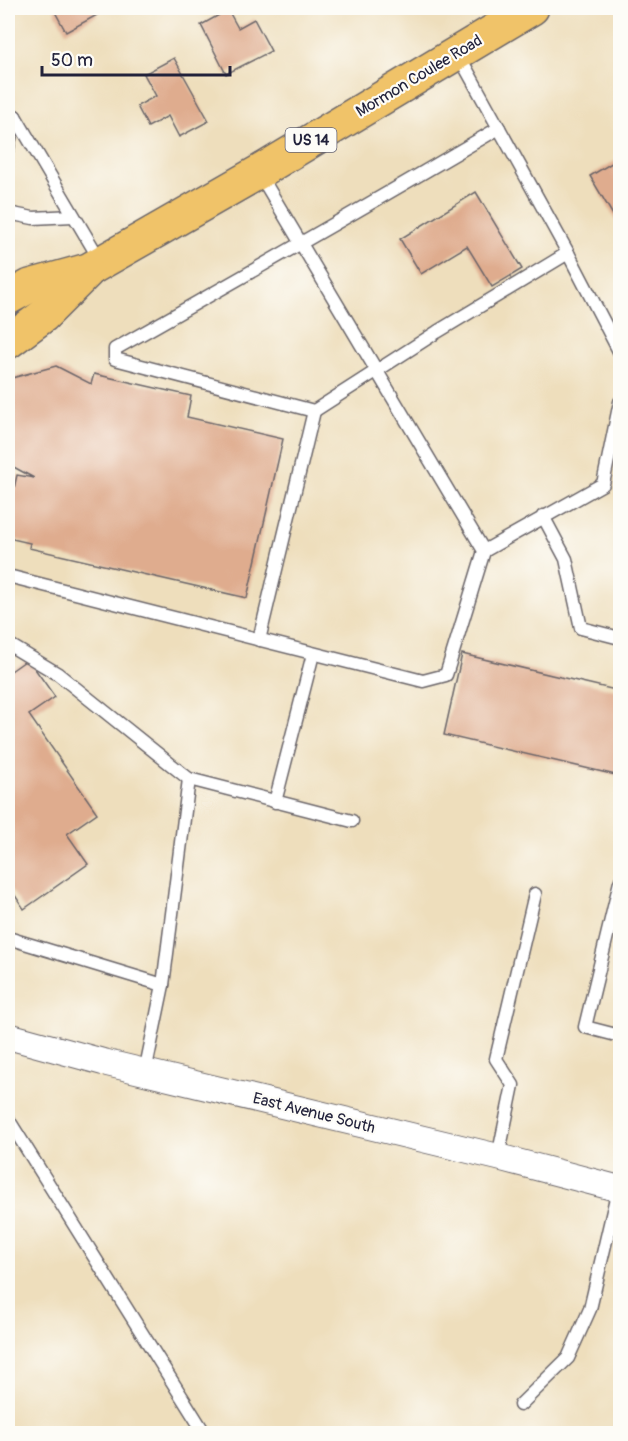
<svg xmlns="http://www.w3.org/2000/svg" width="628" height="1441" font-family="Pangolin,sans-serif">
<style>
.building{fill:#dfac8e}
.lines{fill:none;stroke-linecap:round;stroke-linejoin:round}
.service-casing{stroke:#696468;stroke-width:15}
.minor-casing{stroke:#696468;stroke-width:28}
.trunk-casing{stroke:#696468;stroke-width:36}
.service{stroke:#fff;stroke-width:12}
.minor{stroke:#fff;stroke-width:26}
.trunk{stroke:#f0c369;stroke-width:33}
.labels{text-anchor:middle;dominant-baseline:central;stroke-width:4.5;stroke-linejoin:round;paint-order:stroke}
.shield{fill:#fdfcf7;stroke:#646373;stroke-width:1.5}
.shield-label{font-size:15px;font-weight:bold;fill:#22223b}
.street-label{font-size:16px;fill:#22223b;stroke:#fdfcf7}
</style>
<rect width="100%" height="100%" fill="#fdfcf7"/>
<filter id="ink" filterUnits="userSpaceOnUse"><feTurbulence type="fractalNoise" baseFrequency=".0167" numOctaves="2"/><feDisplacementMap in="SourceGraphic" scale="12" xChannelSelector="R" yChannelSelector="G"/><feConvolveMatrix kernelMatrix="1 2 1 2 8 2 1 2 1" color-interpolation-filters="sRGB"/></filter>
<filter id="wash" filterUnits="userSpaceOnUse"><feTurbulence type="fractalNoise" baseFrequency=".008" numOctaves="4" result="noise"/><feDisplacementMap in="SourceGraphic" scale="24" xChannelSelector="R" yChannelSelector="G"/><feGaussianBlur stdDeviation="1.35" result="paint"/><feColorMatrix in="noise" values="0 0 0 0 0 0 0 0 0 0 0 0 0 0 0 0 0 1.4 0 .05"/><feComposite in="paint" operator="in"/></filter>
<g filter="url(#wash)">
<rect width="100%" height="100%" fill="#eedebc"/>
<g id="blocks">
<g class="building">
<polygon points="58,8 93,8 97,15 66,32 54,10"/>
<polygon points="228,10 238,28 254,19 271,51 226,74 201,25"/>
<polygon points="174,58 209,121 179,137 168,116 148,127 137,106 156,96 144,74"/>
<polygon points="620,158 620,227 590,176"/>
<polygon points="476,192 522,269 492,287 467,246 421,274 400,239"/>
<polygon points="56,366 91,384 94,374 191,396 187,417 283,439 247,598 29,548 30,543 8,538 8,515 17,475 34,478 8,464 8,387 12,378"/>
<polygon points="462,654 620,691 620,776 444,735"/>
<polygon points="28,659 55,697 29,715 97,813 67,834 88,864 24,909 8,885 8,665 11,671"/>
</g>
</g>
</g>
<g filter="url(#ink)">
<use href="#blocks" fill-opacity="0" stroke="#696468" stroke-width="1.5"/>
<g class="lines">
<g class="service-casing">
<g id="service">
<polyline points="458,54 568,253 620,353"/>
<polyline points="8,114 15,116 100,260"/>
<path d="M499 128C372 203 244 276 115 349V359L314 411 437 332 568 253"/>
<polyline points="8,148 15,116"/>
<polyline points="8,213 33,218 73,216"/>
<polyline points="543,516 566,559 581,628 620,638"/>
<polyline points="484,551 603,484 620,402"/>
<polyline points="8,576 423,681 446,675 484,551 259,173"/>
<polyline points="259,640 314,411"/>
<polyline points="8,644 58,674 189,779"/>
<polyline points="275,802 313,654"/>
<polyline points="620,882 585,1027 620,1036"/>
<polyline points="8,938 163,985 145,1072"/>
<polyline points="163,985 189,779 352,821"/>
<polyline points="8,1119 205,1434"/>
<polyline points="498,1157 513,1085 496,1059 535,894"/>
<polyline points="520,1405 568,1358 590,1309 619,1185"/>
</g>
</g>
<g class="minor-casing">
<polyline id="minor" points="8,1036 103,1062 498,1157 620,1189"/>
</g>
<g class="trunk-casing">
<g id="trunk">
<polyline points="8,298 30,286 88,270 259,172 532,8"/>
<polyline points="8,342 43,316 87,272"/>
</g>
</g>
<use href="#service" class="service"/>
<use href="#minor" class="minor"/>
<use href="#trunk" class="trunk"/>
</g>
</g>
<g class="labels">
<rect class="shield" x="285.5" y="128" width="51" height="24" rx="4.5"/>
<g class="shield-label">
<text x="311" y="140">US 14</text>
</g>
<g class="street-label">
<text transform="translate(419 76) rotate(-31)">Mormon Coulee Road</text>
<text transform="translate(314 1113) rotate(14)">East Avenue South</text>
</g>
</g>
<rect width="628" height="1441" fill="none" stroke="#fdfcf7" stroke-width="30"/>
<path d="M42 66v9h188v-9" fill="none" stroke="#22223b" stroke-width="3"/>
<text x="51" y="66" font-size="18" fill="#22223b" stroke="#fdfcf7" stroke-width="4.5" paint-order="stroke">50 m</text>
</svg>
